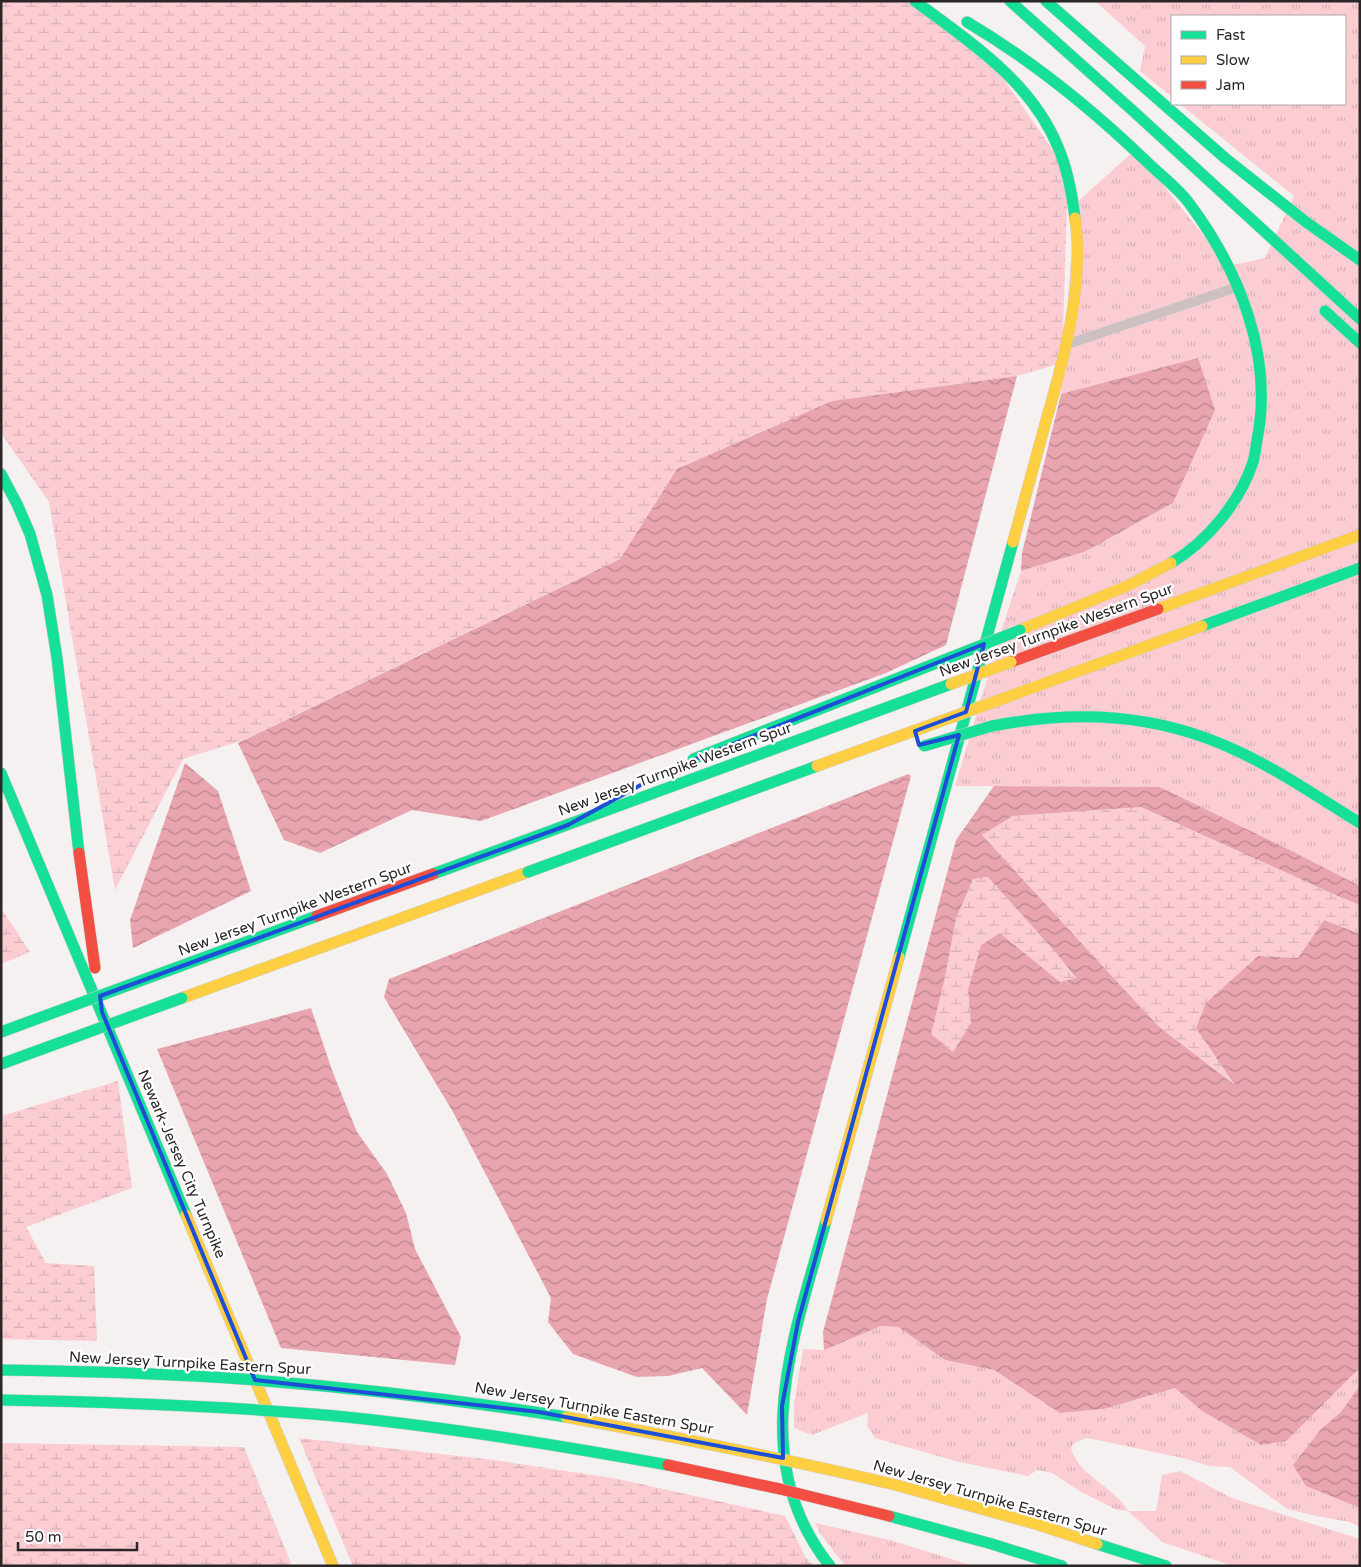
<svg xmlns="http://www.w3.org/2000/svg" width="1361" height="1567" font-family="'Varela Round',sans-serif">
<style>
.grass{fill:url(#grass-tufts)}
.wetland{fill:url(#wetland-marsh)}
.water{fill:url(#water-waves);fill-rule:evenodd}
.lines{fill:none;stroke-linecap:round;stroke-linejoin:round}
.lane-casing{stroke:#d1cdcd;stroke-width:10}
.fast-casing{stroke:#d1cdcd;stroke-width:12}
.slow-casing{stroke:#d1cdcd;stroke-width:12}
.jam-casing{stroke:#d1cdcd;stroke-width:12}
.lane{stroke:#cdc0c1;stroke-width:9}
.fast{stroke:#16e098;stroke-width:11}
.slow{stroke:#ffcf43;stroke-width:11}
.jam{stroke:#f24e42;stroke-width:11}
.fast-bridge-casing{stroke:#d1cdcd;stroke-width:12;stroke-linecap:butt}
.slow-bridge-casing{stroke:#d1cdcd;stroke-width:12;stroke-linecap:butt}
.jam-bridge-casing{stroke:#d1cdcd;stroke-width:12;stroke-linecap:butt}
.fast-bridge{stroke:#16e098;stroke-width:11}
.slow-bridge{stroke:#ffcf43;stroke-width:11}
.jam-bridge{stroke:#f24e42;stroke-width:11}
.marked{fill:none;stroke:#1d4ed8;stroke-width:4;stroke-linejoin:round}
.labels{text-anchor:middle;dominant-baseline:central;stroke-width:4.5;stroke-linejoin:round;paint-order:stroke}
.street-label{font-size:15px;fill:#2b2627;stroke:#fff}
</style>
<defs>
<pattern id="grass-tufts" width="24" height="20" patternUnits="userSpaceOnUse" patternTransform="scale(1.25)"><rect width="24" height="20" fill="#fbcdd3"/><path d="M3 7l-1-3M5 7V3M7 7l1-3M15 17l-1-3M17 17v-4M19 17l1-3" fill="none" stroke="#d7b0b5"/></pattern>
<pattern id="wetland-marsh" width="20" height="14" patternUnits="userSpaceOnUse" patternTransform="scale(1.25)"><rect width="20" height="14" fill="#fbcdd3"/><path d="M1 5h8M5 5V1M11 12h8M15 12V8" fill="none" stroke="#d7b0b5"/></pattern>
<pattern id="water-waves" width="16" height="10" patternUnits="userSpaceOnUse" patternTransform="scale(1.25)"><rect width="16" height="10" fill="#e8a4af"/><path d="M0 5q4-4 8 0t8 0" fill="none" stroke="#bc858e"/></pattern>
</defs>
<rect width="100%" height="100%" fill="#f6f1f1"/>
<g class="grass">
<polygon points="1095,1 1360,1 1360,886 1290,850 1160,787 955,786 1006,616 1021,571 1084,552 1061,394 1075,204 1135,150 1228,266 1265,258 1294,196 1180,104 1345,104 1345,16 1172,16 1172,97 1140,71 1145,46"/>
<path d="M881 1326 898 1327 945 1360 994 1370 1060 1413 1104 1409 1175 1388 1202 1411 1261 1445 1336 1392 1360 1368V1385L1341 1412 1322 1428 1336 1498 1360 1508V1527L1350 1522 1321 1517 1287 1509 1230 1467 1210 1466 1183 1458 1087 1438 1074 1443 1071 1448C1079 1477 1114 1486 1128 1511H1156L1162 1475 1180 1471 1232 1498 1360 1539V1566H1233L1162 1542 1128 1511 1115 1509 1081 1492 1052 1473 1037 1470 1028 1476 959 1462 875 1438 867 1426 868 1413 812 1435 794 1428V1404L803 1349 824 1350Z"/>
<polygon points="815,1523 890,1540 974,1566 845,1566 820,1533"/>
</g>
<g class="wetland">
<polygon points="1,1 915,1 989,58 1068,172 1062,363 1017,376 832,401 677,469 620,559 241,741 183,759 115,890 49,502 1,433"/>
<polygon points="1141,807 1340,897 1360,905 1360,934 1324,920 1298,958 1258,956 1237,1086 1158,1026 982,835 1013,816"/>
<polygon points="988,877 1057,954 1076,979 1060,982 1000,933 968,990 971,1023 953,1052 930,1034 944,982 956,919 973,879"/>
<polygon points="1,908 30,952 1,964"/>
<polygon points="118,1081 132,1188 26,1227 46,1263 94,1266 97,1341 1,1339 1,1116"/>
<polygon points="299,1438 494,1460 618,1479 785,1516 806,1558 814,1566 353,1566"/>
<polygon points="1,1443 244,1447 292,1566 1,1566"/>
</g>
<g class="water">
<polygon points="1198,358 1215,410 1173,503 1084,552 1021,571 1022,553 1061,394"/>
<polygon points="1017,376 946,645 886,673 481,821 412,810 320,853 284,840 238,743 620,559 677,469 832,401"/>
<polygon points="185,763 218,791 251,891 133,948 130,920"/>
<polygon points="908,774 911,776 767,1299 747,1415 702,1368 668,1376 637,1377 573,1354 548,1322 551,1298 453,1112 384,997 389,979"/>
<path d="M994 786 1160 787 1290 850 1360 886V905L1340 897 1141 807 1013 816 982 835 1158 1026 1235 1085 1196 1028 1206 1003 1258 956 1298 958 1324 920 1360 934V1368L1286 1441 1261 1445 1202 1411 1175 1388 1104 1409 1060 1413 994 1370 945 1360 898 1327 881 1326 824 1350 823 1332 956 840ZM988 877 1057 954 1076 978 1060 982 1000 933 981 945 968 990 971 1023 953 1052 931 1034 944 982 956 919 973 879Z"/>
<polygon points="311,1008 333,1073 357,1132 387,1174 406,1213 415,1249 461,1337 455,1365 281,1348 157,1049"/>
<polygon points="1360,1385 1360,1508 1306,1486 1293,1465 1322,1428 1341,1412"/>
</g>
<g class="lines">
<g class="lane-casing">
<polyline id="lane" points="1071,343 1234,288"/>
</g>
<g class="fast-casing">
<g id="fast">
<path d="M915 1C970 42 1031 81 1058 147 1068 170 1072 194 1075 218"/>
<polyline points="1010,1 1132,110 1360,319"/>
<polyline points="1046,1 1225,158 1306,222 1360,260"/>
<path d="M967 22C1033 61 1091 108 1146 161 1160 175 1177 187 1189 203 1239 270 1274 356 1257 440 1256 447 1255 455 1253 462 1240 502 1207 542 1171 563"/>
<polyline points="1325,311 1360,343"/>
<polyline points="1,474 17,504 30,534 47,595 57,658 79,853"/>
<polyline points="1202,626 1360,568"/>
<path d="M992 726C1076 710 1156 713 1235 750 1279 770 1319 798 1360 823"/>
<polyline points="1,773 186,1215"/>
<polyline points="899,957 1013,542"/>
<path d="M826 1221C794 1337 745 1460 830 1566"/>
<polyline points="889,1516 992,1544 1062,1566"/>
<polyline points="1097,1544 1166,1566"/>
</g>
</g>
<g class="slow-casing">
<g id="slow">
<path d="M1013 542C1024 502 1035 461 1046 421 1064 359 1085 282 1075 218"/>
<polyline points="1158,609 1360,535"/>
<polyline points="1020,630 1127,586 1171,563"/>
<polyline points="1002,699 1202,626"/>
<polyline points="182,998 528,872"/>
<polyline points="186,1215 333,1566"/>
<polyline points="826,1221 899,957"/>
<polyline points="896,1485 1036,1524 1097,1544"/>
</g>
</g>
<g class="jam-casing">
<g id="jam">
<polyline points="1011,662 1158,609"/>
<polyline points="79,853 95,968"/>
</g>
</g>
<use href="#lane" class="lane"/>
<use href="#fast" class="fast"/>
<use href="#slow" class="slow"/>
<use href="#jam" class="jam"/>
<g class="fast-bridge-casing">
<g id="fast-bridge">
<polyline points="924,746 992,726"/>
<polyline points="693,759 1020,630"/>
<polyline points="528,872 817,766"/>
<polyline points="433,874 951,684"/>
<polyline points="1,1032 317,916"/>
<polyline points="1,1064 182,998"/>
<path d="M1 1370C77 1371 152 1373 228 1378 341 1386 454 1399 566 1417"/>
<path d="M1 1400C113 1402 225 1406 336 1416 448 1427 558 1445 668 1465"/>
</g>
</g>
<g class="slow-bridge-casing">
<g id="slow-bridge">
<polyline points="951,684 1011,662"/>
<polyline points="817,766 1002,699"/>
<path d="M566 1417C677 1437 786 1459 896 1485"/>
</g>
</g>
<g class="jam-bridge-casing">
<g id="jam-bridge">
<polyline points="317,916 433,874"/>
<polyline points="668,1465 780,1489 889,1516"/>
</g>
</g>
<use href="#fast-bridge" class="fast-bridge"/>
<use href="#slow-bridge" class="slow-bridge"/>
<use href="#jam-bridge" class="jam-bridge"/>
</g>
<path class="marked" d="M984 644 966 712 915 731 919 745 959 735 798 1322 782 1406 783 1458 539 1412 255 1380 102 1012 100 996 568 825 668 770Z"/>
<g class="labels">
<g class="street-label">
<text transform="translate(1056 630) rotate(-20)">New Jersey Turnpike Western Spur</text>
<text transform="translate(675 769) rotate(-20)">New Jersey Turnpike Western Spur</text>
<text transform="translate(295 909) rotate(-20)">New Jersey Turnpike Western Spur</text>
<text transform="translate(182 1164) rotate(67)">Newark-Jersey City Turnpike</text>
<text transform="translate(190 1363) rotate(3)">New Jersey Turnpike Eastern Spur</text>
<text transform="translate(594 1408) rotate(10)">New Jersey Turnpike Eastern Spur</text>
<text transform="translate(990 1498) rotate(16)">New Jersey Turnpike Eastern Spur</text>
</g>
</g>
<rect width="1361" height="1567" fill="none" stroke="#2b2627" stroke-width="5"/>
<rect x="1171" y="15" width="175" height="90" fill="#ffffff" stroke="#aaa8a9"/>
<rect x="1181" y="31" width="25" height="8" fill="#16e098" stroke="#aaa8a9"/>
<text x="1216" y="40" font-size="15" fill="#2b2627">Fast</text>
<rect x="1181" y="56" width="25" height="8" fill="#ffcf43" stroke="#aaa8a9"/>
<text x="1216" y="65" font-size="15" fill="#2b2627">Slow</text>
<rect x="1181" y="81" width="25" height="8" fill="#f24e42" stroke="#aaa8a9"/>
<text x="1216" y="90" font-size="15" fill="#2b2627">Jam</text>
<path d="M18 1542v8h119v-8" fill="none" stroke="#2b2627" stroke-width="2.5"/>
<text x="25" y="1542" font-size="15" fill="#2b2627" stroke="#ffffff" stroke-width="4" paint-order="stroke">50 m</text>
</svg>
